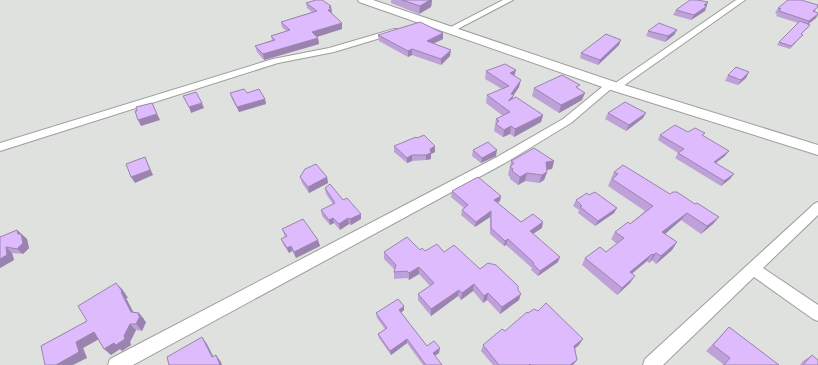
<svg xmlns="http://www.w3.org/2000/svg" width="818" height="365" font-family="Inter,sans-serif">
<style>
.lines{fill:none;stroke-linecap:round;stroke-linejoin:round}
.street-casing{stroke:#9b9f9a;stroke-width:2}
.secondary-casing{stroke:#9b9f9a;stroke-width:2}
.street{fill:#fff;fill-rule:evenodd}
.secondary{fill:#fff;fill-rule:evenodd}
.wall{fill:#bfa1d9}
.shaded-wall{fill:#9b83b0}
.building{fill:#debbfc;stroke:#9b83b0}
</style>
<rect width="100%" height="100%" fill="#dee1dd"/>
<g class="lines">
<g class="street-casing">
<g id="street">
<polygon points="503,0 513,0 452,32 446,32 445,30"/>
<polygon points="736,0 745,0 619,89 616,90 612,88 571,123 505,163 133,365 108,365 110,359 497,157 563,119 607,83 610,82 614,84"/>
<polygon points="394,29 397,29 397,33 334,52 278,63 0,151 0,143 273,59 329,48"/>
<polygon points="818,202 818,215 763,268 818,305 818,321 813,319 754,277 663,365 643,365 645,359 814,204"/>
</g>
</g>
<g class="secondary-casing">
<polygon id="secondary" points="358,0 373,0 621,84 818,145 818,155 611,90 359,2"/>
</g>
<use href="#street" class="street"/>
<use href="#secondary" class="secondary"/>
</g>
<g class="wall">
<polygon points="391,0 432,0 431,7 419,14 391,3"/>
<polygon points="306,3 332,12 332,13 342,29 317,37 318,38 319,44 264,60 257,52 255,46 272,40 271,36 286,31 282,27 281,22 312,12 307,8"/>
<polygon points="706,6 705,11 691,20 673,15 676,10"/>
<polygon points="817,6 815,12 818,13 818,15 816,18 808,24 810,25 808,28 801,34 803,35 801,37 790,49 777,45 779,42 798,23 776,16 777,14 775,13 778,8"/>
<polygon points="677,30 674,35 665,42 646,36 648,31"/>
<polygon points="378,35 443,39 433,44 450,56 441,65 412,55 408,57 379,41"/>
<polygon points="619,45 598,65 580,58 581,53"/>
<polygon points="486,71 515,76 519,87 513,96 513,99 543,115 541,122 514,137 510,134 503,137 494,131 496,119 503,116 486,103 487,95 502,89 485,79"/>
<polygon points="728,75 746,78 738,85 725,81"/>
<polygon points="534,88 578,89 582,100 559,113 532,96"/>
<polygon points="230,93 247,93 265,99 266,104 239,112 232,99"/>
<polygon points="608,113 643,118 626,131 605,119"/>
<polygon points="688,132 703,136 725,156 716,163 730,179 721,186 675,158 678,153 658,140 660,135"/>
<polygon points="394,146 435,152 431,154 431,159 426,160 412,161 407,163 394,152"/>
<polygon points="473,150 496,156 481,163 472,156"/>
<polygon points="511,161 554,161 552,169 547,170 547,172 544,180 539,183 525,181 518,185 510,179 510,177 508,175"/>
<polygon points="614,172 695,204 719,217 713,224 701,234 681,220 665,234 677,242 672,250 656,264 652,260 649,263 647,261 632,274 630,283 617,295 582,265 585,258 606,252 617,244 611,239 615,232 630,224 645,211 608,186"/>
<polygon points="300,177 327,177 328,183 309,193 302,183"/>
<polygon points="325,188 361,219 351,225 349,224 340,230 334,223 330,225 322,216 321,210 333,204 326,194"/>
<polygon points="452,191 501,196 500,201 498,203 521,222 542,228 533,234 558,262 538,276 531,270 532,268 506,245 504,246 490,234 490,217 475,227 461,215 462,210 464,208 451,197"/>
<polygon points="589,195 617,208 614,213 595,226 578,213 579,210 573,206 576,200"/>
<polygon points="282,229 318,240 320,246 296,258 292,251 289,253 283,244 281,239 285,237"/>
<polygon points="17,230 27,239 29,248 23,254 12,253 14,260 0,268 0,237"/>
<polygon points="420,250 425,251 444,252 480,269 518,290 519,300 500,314 487,300 483,303 473,291 461,300 458,296 431,316 418,300 418,294 430,286 419,274 409,280 407,278 394,279 394,272 395,270 384,259 384,252"/>
<polygon points="122,289 128,298 126,298 133,313 144,319 144,320 146,322 142,331 136,330 130,342 131,345 122,351 120,349 111,355 98,339 83,348 87,358 41,346 87,321"/>
<polygon points="404,306 404,310 401,313 427,346 439,353 435,356 442,365 423,365 407,343 391,355 379,338 378,334 385,329 377,318 376,313"/>
<polygon points="528,313 579,345 575,348 577,360 573,365 493,365 481,351 483,345 505,331"/>
<polygon points="729,327 779,365 722,365 723,364 706,351"/>
<polygon points="812,355 818,365 800,365 803,361"/>
</g>
<g class="shaded-wall">
<polygon points="430,0 432,0 431,7 419,14 420,6"/>
<polygon points="708,2 705,11 691,20 694,15 704,5"/>
<polygon points="331,6 332,12 331,12 332,15 328,10 329,7"/>
<polygon points="818,14 816,18 806,26 809,21"/>
<polygon points="342,23 342,29 313,38 312,32"/>
<polygon points="677,30 674,35 665,42 668,36"/>
<polygon points="443,33 443,39 426,47 427,41"/>
<polygon points="318,38 319,44 264,60 263,54"/>
<polygon points="621,40 619,45 598,65 600,60"/>
<polygon points="412,49 412,55 408,57 408,51"/>
<polygon points="451,50 450,56 441,65 441,59"/>
<polygon points="516,70 514,77 510,73"/>
<polygon points="749,72 746,78 738,85 741,80"/>
<polygon points="521,80 519,87 513,96 512,103 508,101 511,94"/>
<polygon points="585,93 582,100 559,113 561,105"/>
<polygon points="265,99 266,104 239,112 237,107"/>
<polygon points="152,103 160,120 141,126 138,120"/>
<polygon points="202,103 204,108 191,113 189,107"/>
<polygon points="646,113 643,118 626,131 629,125"/>
<polygon points="543,115 541,122 514,137 515,129"/>
<polygon points="511,126 510,134 503,137 504,130"/>
<polygon points="435,146 435,152 431,154 431,159 426,160 426,155 430,149"/>
<polygon points="497,150 496,156 481,163 482,158"/>
<polygon points="729,151 725,156 710,167 714,162"/>
<polygon points="412,155 412,161 407,163 407,158"/>
<polygon points="145,157 153,175 135,183 131,177"/>
<polygon points="554,161 552,169 544,170 546,162"/>
<polygon points="547,172 544,180 539,183 542,175"/>
<polygon points="527,173 525,181 518,185 520,177"/>
<polygon points="734,174 730,179 721,186 724,181"/>
<polygon points="327,177 328,183 309,193 308,187"/>
<polygon points="501,196 500,201 493,205 494,200"/>
<polygon points="617,208 614,213 595,226 598,221"/>
<polygon points="491,211 490,217 475,227 476,222"/>
<polygon points="687,213 681,220 658,240 662,232"/>
<polygon points="361,214 361,219 351,225 350,219"/>
<polygon points="719,217 713,224 701,234 707,226"/>
<polygon points="333,218 334,223 330,225 329,220"/>
<polygon points="348,218 349,224 340,230 339,224"/>
<polygon points="543,222 542,228 528,237 530,231"/>
<polygon points="17,230 27,239 29,248 23,254 17,249 18,234"/>
<polygon points="508,239 506,245 504,246 505,241"/>
<polygon points="318,240 320,246 296,258 294,252"/>
<polygon points="677,242 672,250 656,264 661,256"/>
<polygon points="291,246 292,251 289,253 287,248"/>
<polygon points="6,247 12,253 14,260 0,268 0,259"/>
<polygon points="656,253 652,260 649,263 653,255"/>
<polygon points="652,254 647,261 625,279 630,272"/>
<polygon points="560,257 558,262 538,276 540,271"/>
<polygon points="419,267 419,274 409,280 409,273"/>
<polygon points="635,276 630,283 617,295 622,288"/>
<polygon points="116,283 122,289 128,298 126,298 137,319 131,312"/>
<polygon points="474,284 473,291 461,300 462,293"/>
<polygon points="459,290 458,296 431,316 431,309"/>
<polygon points="488,293 487,300 483,303 484,296"/>
<polygon points="521,294 519,300 500,314 502,307"/>
<polygon points="404,306 404,310 399,314 399,310"/>
<polygon points="139,313 144,319 144,320 146,322 142,331 136,324"/>
<polygon points="130,324 136,330 130,342 131,345 122,351 120,349 111,355 104,349 124,336"/>
<polygon points="94,332 101,338 83,348 87,358 73,365 56,365 76,342"/>
<polygon points="202,337 207,344 217,364 212,357"/>
<polygon points="407,339 407,343 391,355 390,351"/>
<polygon points="583,339 579,345 571,352 574,346"/>
<polygon points="440,348 439,353 432,357 433,353"/>
<polygon points="216,355 221,362 222,365 220,365"/>
<polygon points="577,360 573,365 570,365"/>
</g>
<g class="building">
<polygon points="316,0 322,0 331,6 329,7 331,9 328,10 342,23 312,32 318,38 263,54 255,46 275,40 271,36 290,30 281,22 317,11 306,3"/>
<polygon points="402,0 430,0 420,6"/>
<polygon points="690,0 697,0 708,2 704,5 707,6 694,15 676,10"/>
<polygon points="788,0 801,0 818,5 817,6 818,7 813,11 818,13 818,14 809,21 779,11 781,9 778,8"/>
<polygon points="800,21 810,25 801,34 803,35 791,46 779,42"/>
<polygon points="420,22 443,33 427,41 451,50 441,59 412,49 408,51 378,35"/>
<polygon points="659,23 677,30 668,36 648,31"/>
<polygon points="606,34 621,40 600,60 581,53"/>
<polygon points="505,64 516,70 510,73 521,80 511,94 514,95 508,101 516,97 543,115 515,129 511,126 504,130 496,124 499,121 496,119 510,112 487,95 509,86 486,71"/>
<polygon points="736,67 749,72 741,80 728,75"/>
<polygon points="562,75 580,85 576,87 585,93 561,105 534,88"/>
<polygon points="244,89 247,93 259,89 265,99 237,107 230,93"/>
<polygon points="196,92 202,103 189,107 183,96"/>
<polygon points="625,102 646,113 629,125 608,113"/>
<polygon points="152,103 157,114 138,120 135,111 137,111 136,107"/>
<polygon points="675,125 688,132 695,128 705,133 702,135 729,151 714,162 734,174 724,181 678,153 684,149 660,135"/>
<polygon points="424,135 435,146 430,149 431,153 426,155 412,155 407,158 394,146 416,137 417,138"/>
<polygon points="488,142 497,150 482,158 473,150"/>
<polygon points="534,148 554,161 546,162 547,172 542,175 527,173 520,177 512,171 513,169 510,167 514,163 511,161"/>
<polygon points="145,157 150,170 131,177 126,164"/>
<polygon points="316,164 327,177 308,187 300,177 305,169"/>
<polygon points="623,165 670,194 673,192 677,192 695,204 697,203 719,217 707,226 687,213 662,232 677,242 661,256 656,253 653,255 652,254 630,272 635,276 622,288 585,258 600,247 606,252 624,238 615,232 628,222 630,224 653,206 612,179 618,174 614,172"/>
<polygon points="478,177 501,196 494,200 521,222 533,214 543,222 530,231 560,257 540,271 533,264 534,263 508,239 505,241 491,228 491,211 476,222 462,210 468,205 452,191"/>
<polygon points="330,184 343,200 347,198 361,214 350,219 348,218 339,224 333,218 329,220 321,210 335,203 325,188"/>
<polygon points="595,192 617,208 598,221 580,207 582,206 576,200 587,193 589,195"/>
<polygon points="303,219 318,240 294,252 291,246 287,248 281,239 287,236 282,229"/>
<polygon points="17,230 18,234 21,234 23,243 17,249 6,247 7,255 0,259 0,237"/>
<polygon points="407,237 420,250 422,248 425,251 437,244 444,252 454,245 480,269 488,263 496,265 518,286 518,290 521,294 502,307 488,293 484,296 474,284 462,293 459,290 431,309 418,294 434,283 419,267 409,273 407,271 394,272 396,265 384,252"/>
<polygon points="116,283 122,291 121,292 131,312 139,313 138,315 140,316 136,324 130,324 124,336 125,339 116,345 114,343 104,349 94,332 76,342 79,352 56,365 45,365 41,346 87,321 78,306"/>
<polygon points="398,299 404,306 399,310 427,346 434,341 440,348 433,353 442,365 426,365 407,339 390,351 378,334 387,328 376,313"/>
<polygon points="546,303 583,339 574,346 577,360 570,365 531,365 530,364 529,365 499,365 483,345 502,329 505,331 527,312 528,313 534,309 538,311"/>
<polygon points="729,327 779,365 724,365 730,358 713,345"/>
<polygon points="202,337 212,357 216,355 220,365 169,365 167,357"/>
<polygon points="812,355 818,360 818,365 803,365"/>
</g>
</svg>
